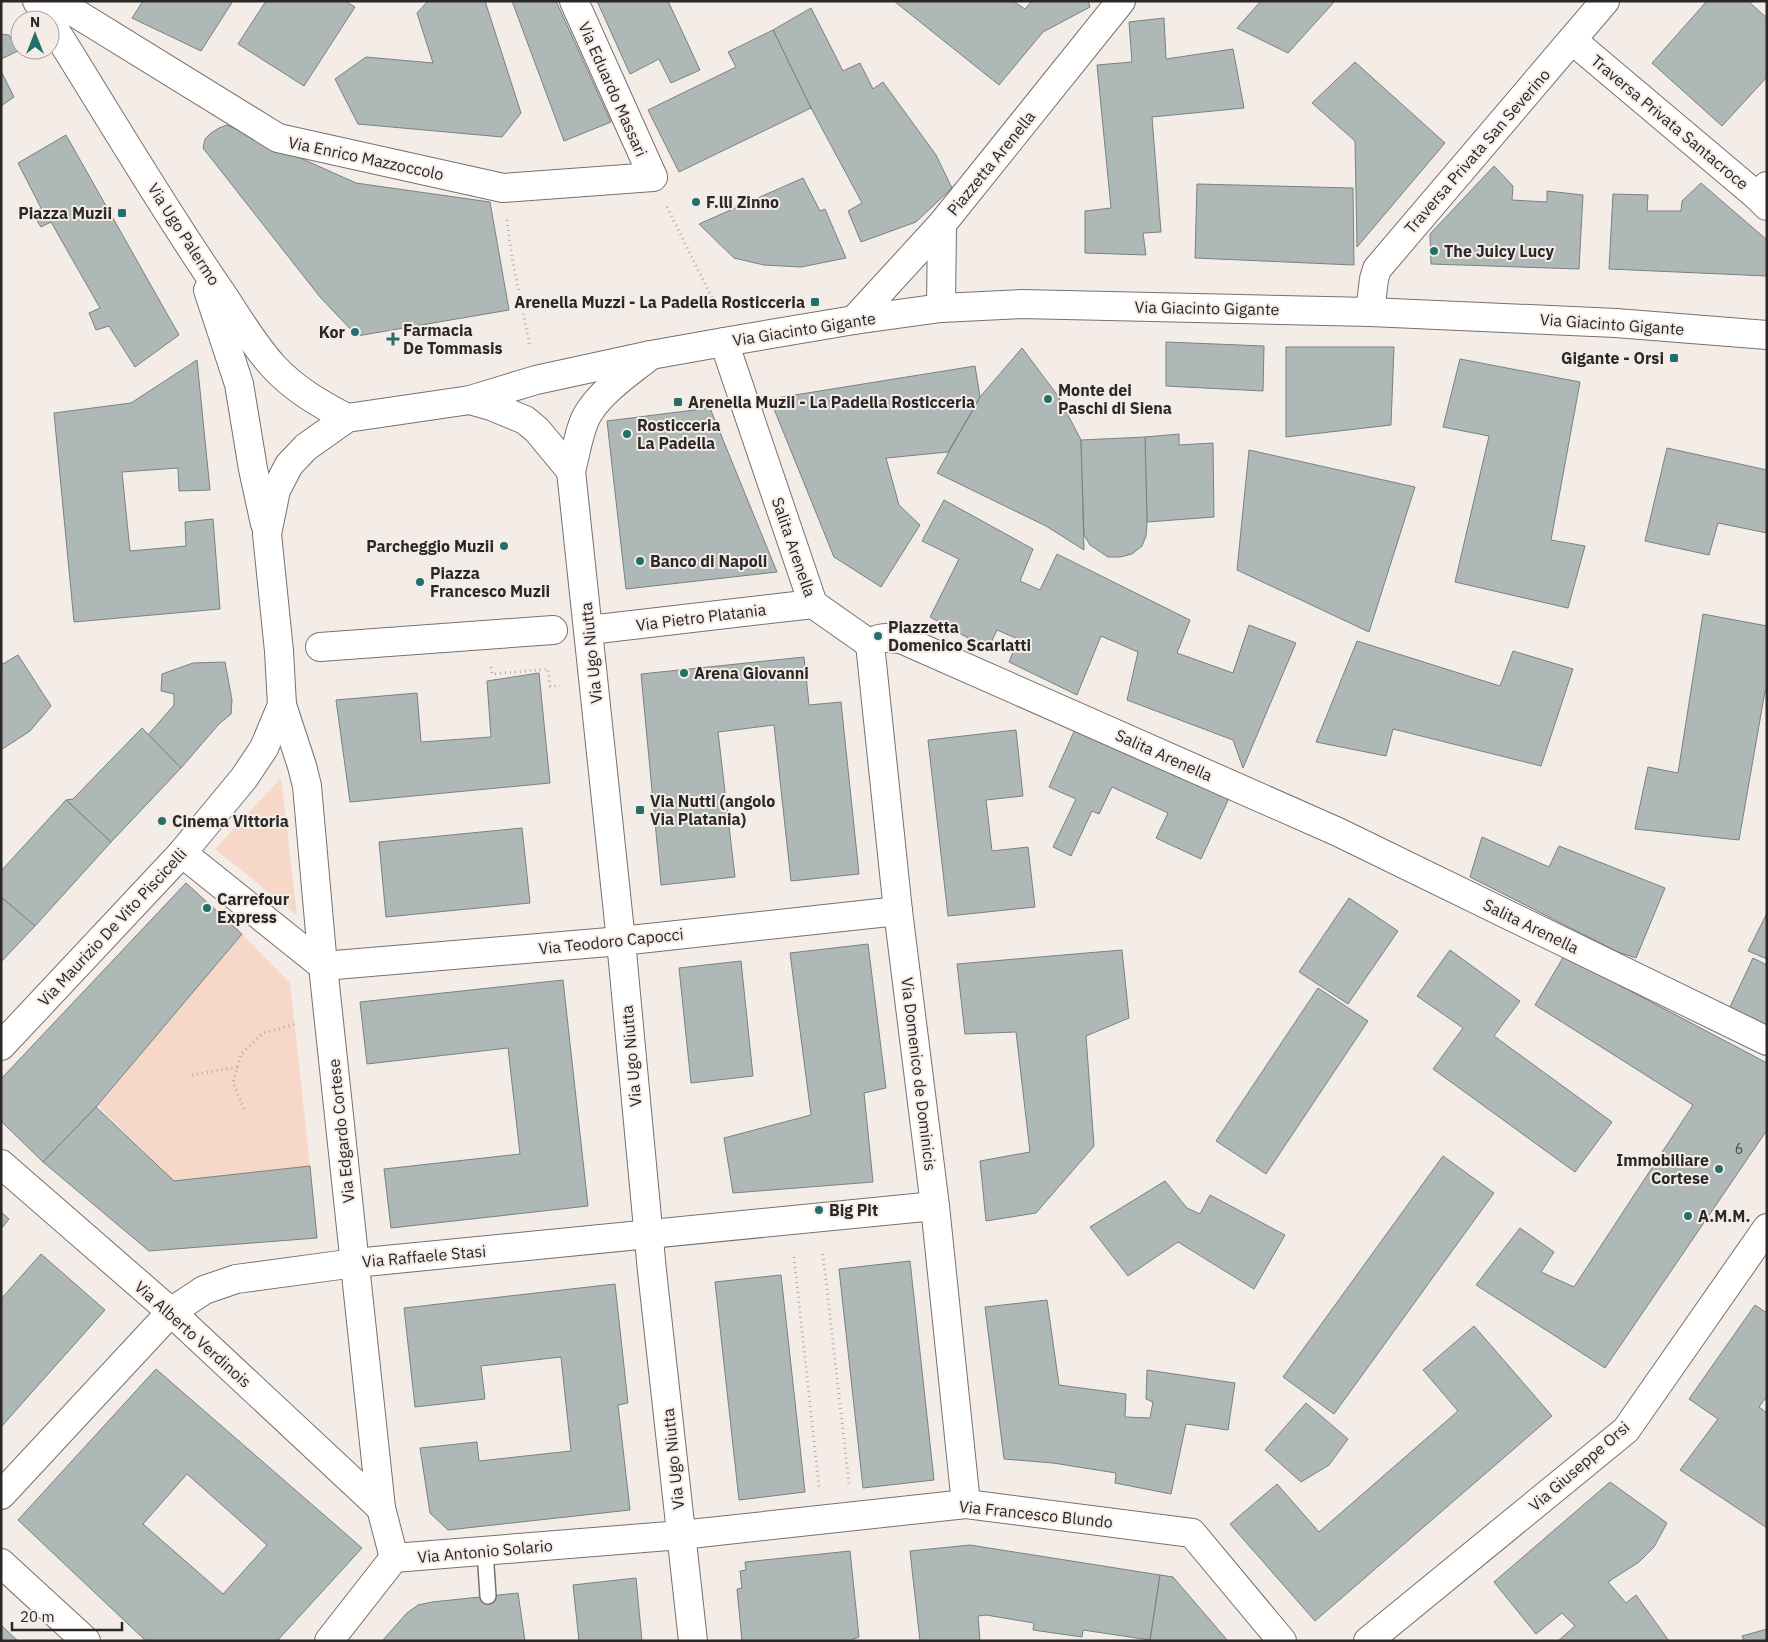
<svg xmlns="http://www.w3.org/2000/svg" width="1768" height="1642" font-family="'IBM Plex Sans',sans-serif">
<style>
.green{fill:#f7d7c8}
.building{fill:#aeb8b7;stroke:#798281;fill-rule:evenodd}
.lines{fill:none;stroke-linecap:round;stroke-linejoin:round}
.lane-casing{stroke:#78706d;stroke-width:18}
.street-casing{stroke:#78706d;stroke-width:30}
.secondary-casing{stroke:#78706d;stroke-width:30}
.path{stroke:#b2aca8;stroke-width:3;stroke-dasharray:1 4;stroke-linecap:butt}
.lane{stroke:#fff;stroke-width:15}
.street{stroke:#fff;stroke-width:28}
.secondary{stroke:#fff;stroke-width:28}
.poi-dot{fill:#246f6a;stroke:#f4ece7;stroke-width:2}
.labels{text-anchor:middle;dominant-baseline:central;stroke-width:4;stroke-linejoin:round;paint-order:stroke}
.number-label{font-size:14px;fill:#4c4b4a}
.street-label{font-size:16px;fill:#2b2726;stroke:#f4ece7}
.poi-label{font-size:16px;font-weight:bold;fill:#2b2726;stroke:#f4ece7;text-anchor:start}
</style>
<rect width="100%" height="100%" fill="#f4ece7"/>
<g class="green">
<polygon points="281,778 297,915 215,849"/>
<polygon points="242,934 290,983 310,1166 174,1181 92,1100"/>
</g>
<g class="building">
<polygon points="143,1 233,1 201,51 132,18"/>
<polygon points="266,1 345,1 355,7 304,86 238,44"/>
<polygon points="428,1 485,1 521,113 502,137 358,124 335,79 366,57 433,63 417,13"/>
<polygon points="512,1 556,1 611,122 564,141"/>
<polygon points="597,1 668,1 700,70 671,83 659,59 630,74"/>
<polygon points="894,1 1013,1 1025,9 1032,1 1088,1 1090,7 1043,32 999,85"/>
<polygon points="1261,1 1335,1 1288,53 1237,28"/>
<polygon points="1707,1 1748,1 1767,18 1767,77 1722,126 1652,63"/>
<polygon points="811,8 843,71 860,63 873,89 883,82 936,155 952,188 916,222 861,242 848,211 862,203 811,108 773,30"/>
<polygon points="1164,18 1166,59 1233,49 1244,108 1152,117 1161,232 1143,233 1146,255 1085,253 1085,211 1111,208 1097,65 1132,62 1129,22"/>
<polygon points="773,30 811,108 679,172 648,110 736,67 728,52"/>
<polygon points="1,34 9,35 18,51 1,59"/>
<polygon points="1355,62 1445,143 1357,247 1355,141 1312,103"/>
<polygon points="1,71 14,97 1,106"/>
<polygon points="227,125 356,183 490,202 509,310 357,336 320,297 203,148 205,139 211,133 219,128"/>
<polygon points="66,135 179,335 135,367 109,326 96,330 89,313 100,308 51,222 41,227 32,213 41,208 18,163"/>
<polygon points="1494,166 1513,186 1512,200 1547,202 1547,191 1583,195 1579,269 1431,264 1430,234"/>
<polygon points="803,178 820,211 825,209 846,258 801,267 764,265 734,258 699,224"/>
<polygon points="1701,183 1767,240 1767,276 1609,269 1613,194 1648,195 1647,211 1681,211 1682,201"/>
<polygon points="1197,184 1353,188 1354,265 1195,258"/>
<polygon points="1166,342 1264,346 1263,391 1166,386"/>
<polygon points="1286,347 1394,347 1391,425 1286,437"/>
<polygon points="1022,348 1058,396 1081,440 1084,550 1046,526 937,473 980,397"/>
<polygon points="1460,359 1580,382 1551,540 1585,546 1568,608 1455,582 1489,436 1443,427"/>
<polygon points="197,360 210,490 179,491 178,468 122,472 130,551 186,546 185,522 213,519 220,609 74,622 54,413 131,403"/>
<polygon points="975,366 980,397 948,452 886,458 899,505 920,525 881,587 834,557 770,399"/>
<polygon points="710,408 777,572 626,589 607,421"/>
<polygon points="1179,434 1179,445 1213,443 1214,517 1147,522 1145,437"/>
<polygon points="1145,437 1147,522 1146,536 1142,546 1132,554 1120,557 1108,557 1090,545 1084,535 1081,440"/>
<polygon points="1667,448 1767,470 1767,533 1718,523 1709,555 1645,541"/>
<polygon points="1249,450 1415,487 1369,632 1237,570"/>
<polygon points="944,500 1033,549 1020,581 1040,590 1057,554 1190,620 1177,653 1233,673 1249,625 1296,643 1243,768 1233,740 1127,700 1138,652 1101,636 1077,695 1009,662 1018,639 997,630 988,649 930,617 959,559 922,541"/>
<polygon points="1703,614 1767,626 1767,691 1765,691 1739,840 1635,829 1648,767 1678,773"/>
<polygon points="1357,641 1500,686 1513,651 1573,669 1541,766 1393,729 1386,756 1316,742"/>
<polygon points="18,655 51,706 30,731 1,750 1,665"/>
<polygon points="804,657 809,705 841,702 859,874 791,881 774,725 718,732 735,877 661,885 641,674"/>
<polygon points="225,662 232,700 231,714 219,724 181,768 148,735 174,705 174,694 161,691 162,674 193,663"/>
<polygon points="539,673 550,783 350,802 336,700 417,693 421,742 491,737 487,681"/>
<polygon points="1077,725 1230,796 1201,859 1156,838 1168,813 1112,787 1099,814 1092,811 1071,856 1053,847 1076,799 1049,787"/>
<polygon points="142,728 181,768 111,842 66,800 73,799"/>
<polygon points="1016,730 1023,796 986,800 992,851 1028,847 1035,907 948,916 928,740"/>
<polygon points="66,800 111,842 35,926 1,897 1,871"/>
<polygon points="522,828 530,903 386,917 379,842"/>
<polygon points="1482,837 1549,867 1559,846 1665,888 1636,958 1618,952 1470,877"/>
<polygon points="186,883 242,934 96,1107 43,1162 1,1121 1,1079"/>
<polygon points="1,897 35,926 1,962"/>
<polygon points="1349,898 1398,931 1348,1004 1299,972"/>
<polygon points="1767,913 1767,959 1748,951"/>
<polygon points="868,944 886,1088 864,1093 873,1182 733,1193 724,1138 811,1115 790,953"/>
<polygon points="1122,950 1129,1018 1086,1036 1094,1146 1036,1213 986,1221 980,1161 1030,1152 1016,1032 965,1034 957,964"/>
<polygon points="1450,950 1520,1001 1494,1036 1612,1122 1575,1172 1433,1069 1463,1028 1417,996"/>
<polygon points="1564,956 1767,1063 1767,1130 1605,1368 1476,1285 1520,1228 1554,1252 1541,1272 1574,1287 1693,1105 1535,1005"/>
<polygon points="1753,958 1767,965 1767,1027 1729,1009"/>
<polygon points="741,961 753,1076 691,1083 679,968"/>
<polygon points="563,980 588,1206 391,1228 384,1169 520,1154 508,1048 367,1064 360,1002"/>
<polygon points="1318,988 1368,1021 1266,1174 1216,1141"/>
<polygon points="96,1107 174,1181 310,1166 317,1238 149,1251 43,1162"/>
<polygon points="1443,1156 1494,1193 1334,1414 1283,1377"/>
<polygon points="1165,1181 1187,1208 1200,1214 1210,1195 1285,1235 1254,1289 1178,1242 1128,1276 1090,1227"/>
<polygon points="1,1212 9,1219 1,1229"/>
<polygon points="41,1254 105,1310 1,1427 1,1299"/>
<polygon points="910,1261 934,1480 863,1488 839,1269"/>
<polygon points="781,1275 805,1492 739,1500 715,1282"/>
<polygon points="615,1284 628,1403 618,1405 630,1510 448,1530 430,1513 420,1448 477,1442 479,1461 571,1451 561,1357 481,1366 485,1399 415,1407 404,1308"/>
<polygon points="1047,1300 1059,1385 1126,1394 1125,1417 1150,1418 1153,1402 1146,1399 1147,1370 1235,1383 1228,1430 1186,1424 1171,1494 1115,1483 1116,1473 1053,1463 1004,1459 985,1307"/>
<polygon points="1755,1305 1767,1313 1767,1396 1759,1407 1767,1413 1767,1528 1680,1470 1718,1419 1689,1399"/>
<polygon points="1474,1326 1552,1416 1315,1621 1230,1524 1277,1484 1319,1532 1458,1411 1423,1370"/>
<path d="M156 1369 362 1548 277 1641H146L18 1520ZM187 1474 267 1545 223 1594 143 1524Z"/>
<polygon points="1306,1403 1348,1439 1329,1465 1301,1482 1265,1450"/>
<polygon points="1610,1482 1667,1523 1654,1547 1639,1562 1608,1582 1626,1603 1636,1595 1669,1641 1558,1641 1575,1626 1562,1613 1536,1634 1494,1582"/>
<polygon points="970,1545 1160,1575 1150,1640 1083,1630 1082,1637 1033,1630 1034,1623 986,1615 978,1616 980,1641 920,1641 910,1551"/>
<polygon points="850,1551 859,1637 853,1639 853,1641 742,1641 737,1589 742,1588 740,1571 746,1570 745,1562"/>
<polygon points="1160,1575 1173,1577 1228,1641 1150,1641"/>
<polygon points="636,1578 642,1641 579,1641 573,1585"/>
<polygon points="518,1593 525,1641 382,1641 407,1613 418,1605 432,1602"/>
<polygon points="1,1625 18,1641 1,1641"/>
<polygon points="1767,1629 1767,1641 1744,1641 1742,1636"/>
</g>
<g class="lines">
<g class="lane-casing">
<polyline id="lane" points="485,1551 488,1596"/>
</g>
<g class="street-casing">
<g id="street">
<polyline points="56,1 278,138 503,188 653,177 574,1"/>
<polyline points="1572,40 1757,196"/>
<polyline points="941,308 942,224"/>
<polyline points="1370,312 1374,279 1377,269 1605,1"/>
<polyline points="854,320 942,224 1121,1"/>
<polyline points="724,342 813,604 870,644"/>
<polyline points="589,630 813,604"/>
<path d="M870 644C879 636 890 638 901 639L1338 832 1767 1041"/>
<polyline points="870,644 898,911 935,1206 966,1504"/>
<polyline points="320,647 553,630"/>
<polyline points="282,705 302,766 307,786 323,966 381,1508 394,1558"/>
<polyline points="182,853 323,966"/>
<polyline points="323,966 621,941 898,911"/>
<polyline points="1,1164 171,1312 381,1508"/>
<polyline points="1,1495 171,1312 204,1290 236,1279 355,1263 935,1206"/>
<polyline points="1,1563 86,1641"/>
<polyline points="329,1641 394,1558 681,1535 966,1504 1192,1533 1282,1641"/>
</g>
</g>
<g class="secondary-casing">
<g id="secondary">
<polyline points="37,1 49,20"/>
<path d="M50 22C106 111 159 202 218 288 236 314 252 343 273 366 294 389 320 404 347 418"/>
<polyline points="1767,186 1757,196 1767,206"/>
<polyline points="208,290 239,384 253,469 265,524"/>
<path d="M651 355C630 372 604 389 589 412 579 427 576 454 571 471L621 941 652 1271 693 1641"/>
<polyline points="470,400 536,380 651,355 724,342 854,320 941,308 1021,304 1370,312 1616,323 1767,335"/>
<polyline points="1,1046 182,853 244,778 264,748 282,705 279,651 267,534 276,490 289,465 306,447 347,418 470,400 491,406 525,420 537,430 571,471"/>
<polyline points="1368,1641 1626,1430 1767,1228"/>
</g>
</g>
<g class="path">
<polyline points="667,207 712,298"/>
<polyline points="507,220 512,258 530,347"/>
<polyline points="491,667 492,674 548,669 550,686 560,686"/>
<polyline points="192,1075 238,1067"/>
<polyline points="244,1109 233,1083 241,1054 263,1033 296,1024"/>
<polyline points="823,1254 849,1484"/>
<polyline points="794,1257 819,1487"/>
</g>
<use href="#lane" class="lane"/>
<use href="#street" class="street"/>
<use href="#secondary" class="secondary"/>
</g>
<g class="poi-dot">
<circle cx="696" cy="202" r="5"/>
<rect x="117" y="208" width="10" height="10" rx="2.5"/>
<circle cx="1434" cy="251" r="5"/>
<rect x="810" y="297" width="10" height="10" rx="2.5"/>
<circle cx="355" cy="332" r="5"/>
<path d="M390.5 331.5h5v5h5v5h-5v5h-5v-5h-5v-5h5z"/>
<rect x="1669" y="353" width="10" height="10" rx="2.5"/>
<circle cx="1048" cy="399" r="5"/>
<rect x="673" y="397" width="10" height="10" rx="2.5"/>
<circle cx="627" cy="434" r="5"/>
<circle cx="504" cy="546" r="5"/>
<circle cx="640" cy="561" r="5"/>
<circle cx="420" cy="582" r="5"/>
<circle cx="878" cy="636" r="5"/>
<circle cx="684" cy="673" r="5"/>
<rect x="635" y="805" width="10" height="10" rx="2.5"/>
<circle cx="162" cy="821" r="5"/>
<circle cx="207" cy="908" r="5"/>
<circle cx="1719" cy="1169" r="5"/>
<circle cx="819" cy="1210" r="5"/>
<circle cx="1688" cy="1216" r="5"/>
</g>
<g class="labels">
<g class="number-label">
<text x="1739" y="1149">6</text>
</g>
<g class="street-label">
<text transform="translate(613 89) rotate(66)">Via Eduardo Massari</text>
<text transform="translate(1670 122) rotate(40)">Traversa Privata Santacroce</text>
<text transform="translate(1477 151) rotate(-49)">Traversa Privata San Severino</text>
<text transform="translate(366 158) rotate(12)">Via Enrico Mazzoccolo</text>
<text transform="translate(991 163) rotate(-51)">Piazzetta Arenella</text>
<text transform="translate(184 234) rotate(57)">Via Ugo Palermo</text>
<text transform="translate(1207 308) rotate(1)">Via Giacinto Gigante</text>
<text transform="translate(1612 324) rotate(4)">Via Giacinto Gigante</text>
<text transform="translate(804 329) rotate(-9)">Via Giacinto Gigante</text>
<text transform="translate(794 547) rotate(71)">Salita Arenella</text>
<text transform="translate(701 617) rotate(-7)">Via Pietro Platania</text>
<text transform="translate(591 653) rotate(-96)">Via Ugo Niutta</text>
<text transform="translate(1164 755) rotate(24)">Salita Arenella</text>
<text transform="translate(1531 926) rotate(26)">Salita Arenella</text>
<text transform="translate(112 927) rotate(-47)">Via Maurizio De Vito Piscicelli</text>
<text transform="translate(611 941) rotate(-6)">Via Teodoro Capocci</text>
<text transform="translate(631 1056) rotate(-95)">Via Ugo Niutta</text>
<text transform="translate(919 1074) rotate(83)">Via Domenico de Dominicis</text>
<text transform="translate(341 1131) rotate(-96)">Via Edgardo Cortese</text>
<text transform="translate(424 1256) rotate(-5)">Via Raffaele Stasi</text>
<text transform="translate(193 1334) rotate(42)">Via Alberto Verdinois</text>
<text transform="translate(673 1459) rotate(-96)">Via Ugo Niutta</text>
<text transform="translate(1579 1466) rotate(-41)">Via Giuseppe Orsi</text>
<text transform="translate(1036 1514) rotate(6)">Via Francesco Blundo</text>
<text transform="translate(485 1551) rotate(-5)">Via Antonio Solario</text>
</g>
<g class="poi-label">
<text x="706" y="202">F.lli Zinno</text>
<text x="112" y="213" text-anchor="end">Piazza Muzii</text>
<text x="1444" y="251">The Juicy Lucy</text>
<text x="805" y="302" text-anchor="end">Arenella Muzzi - La Padella Rosticceria</text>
<text x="403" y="330">Farmacia<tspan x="403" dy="18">De Tommasis</tspan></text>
<text x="345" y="332" text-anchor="end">Kor</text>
<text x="1664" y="358" text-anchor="end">Gigante - Orsi</text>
<text x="1058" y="390">Monte dei<tspan x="1058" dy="18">Paschi di Siena</tspan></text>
<text x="688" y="402">Arenella Muzii - La Padella Rosticceria</text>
<text x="637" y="425">Rosticceria<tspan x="637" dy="18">La Padella</tspan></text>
<text x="494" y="546" text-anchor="end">Parcheggio Muzii</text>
<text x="650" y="561">Banco di Napoli</text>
<text x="430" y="573">Piazza<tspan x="430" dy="18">Francesco Muzii</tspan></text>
<text x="888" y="627">Piazzetta<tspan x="888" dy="18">Domenico Scarlatti</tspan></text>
<text x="694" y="673">Arena Giovanni</text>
<text x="650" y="801">Via Nutti (angolo<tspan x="650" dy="18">Via Platania)</tspan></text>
<text x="172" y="821">Cinema Vittoria</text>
<text x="217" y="899">Carrefour<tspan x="217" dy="18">Express</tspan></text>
<text x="1709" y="1160" text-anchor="end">Immobiliare<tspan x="1709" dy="18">Cortese</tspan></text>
<text x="829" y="1210">Big Pit</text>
<text x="1698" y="1216">A.M.M.</text>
</g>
</g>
<rect width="1768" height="1642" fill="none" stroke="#2b2726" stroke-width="5"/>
<g transform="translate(35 35)"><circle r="24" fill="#f4ece7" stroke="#a49d9a"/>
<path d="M0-4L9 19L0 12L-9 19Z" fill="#246f6a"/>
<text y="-8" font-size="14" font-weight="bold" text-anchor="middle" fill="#2b2726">N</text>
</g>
<path d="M12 1622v8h110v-8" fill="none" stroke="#2b2726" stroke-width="2.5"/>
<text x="20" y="1622" font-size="15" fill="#2b2726" stroke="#f4ece7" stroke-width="4" paint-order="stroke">20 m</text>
</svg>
